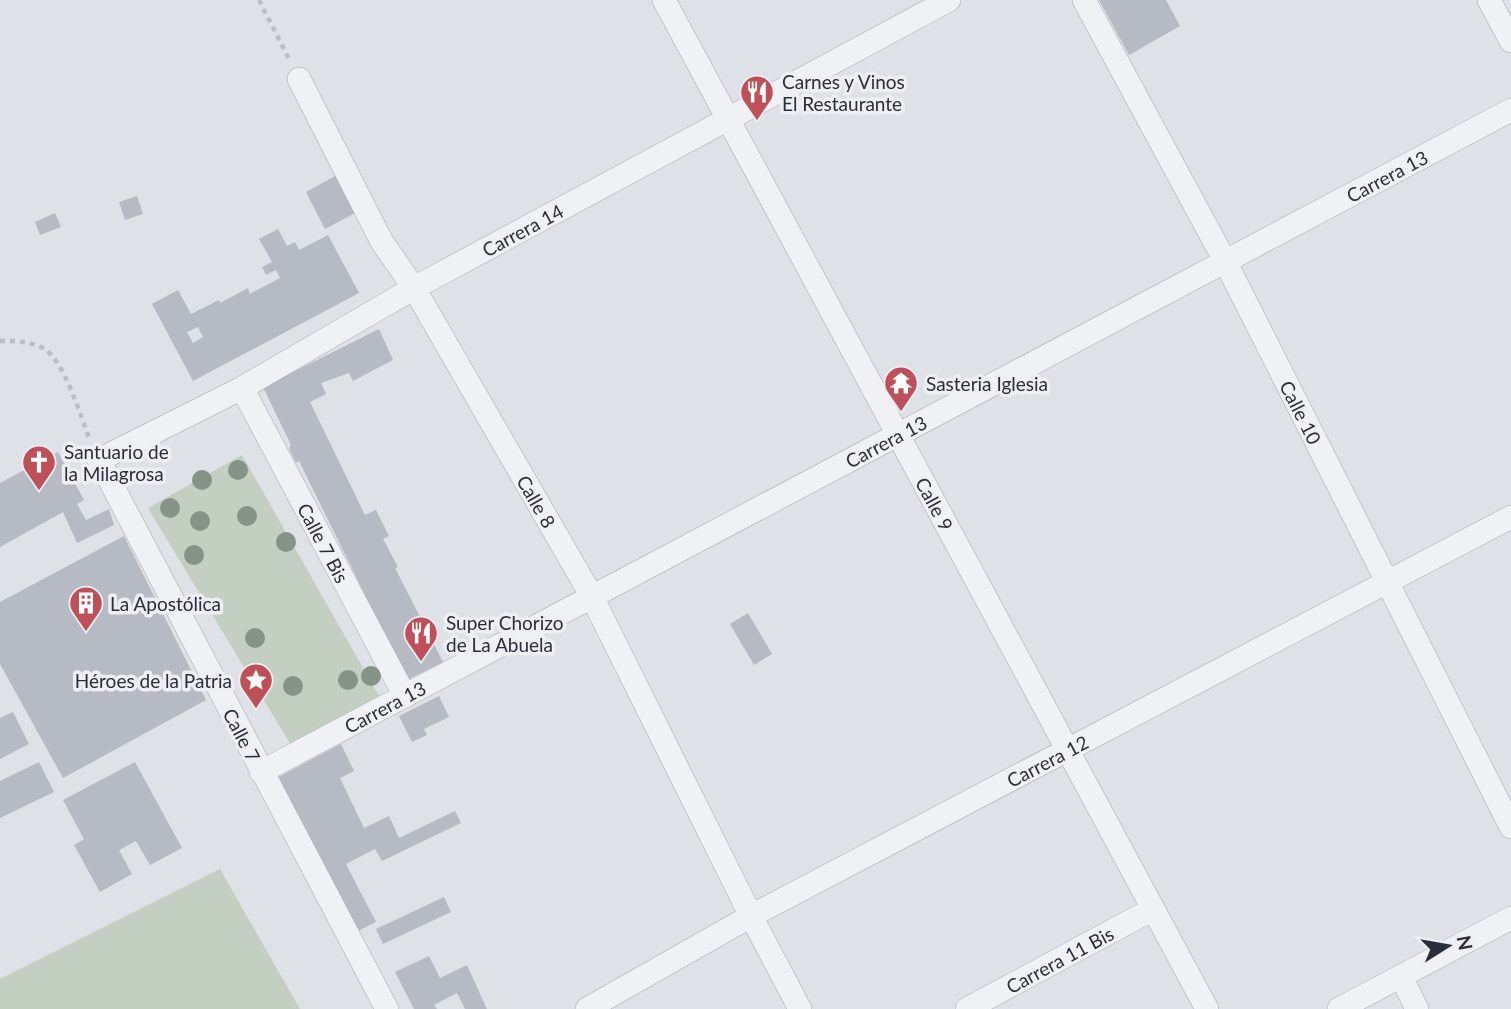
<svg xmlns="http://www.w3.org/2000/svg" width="1511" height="1009" font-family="Lato,sans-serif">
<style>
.green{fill:#c3cfc0}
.building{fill:#b6bac2;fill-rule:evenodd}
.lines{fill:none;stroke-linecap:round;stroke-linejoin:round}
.minor-casing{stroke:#a4a8af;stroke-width:24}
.path{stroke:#bcbec5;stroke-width:4.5;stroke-dasharray:5 5;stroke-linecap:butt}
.minor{stroke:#f0f1f5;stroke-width:23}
.tree{fill:#859486}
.labels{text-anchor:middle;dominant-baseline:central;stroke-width:7;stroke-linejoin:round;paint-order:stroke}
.poi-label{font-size:19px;fill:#292e3b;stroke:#edeff4;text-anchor:start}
.street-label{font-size:19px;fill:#292e3b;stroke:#edeff4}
</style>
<rect width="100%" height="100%" fill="#dee1e6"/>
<g class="green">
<polygon points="242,455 379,696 291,745 148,508"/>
<polygon points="220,869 300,1009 0,1009 0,979"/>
</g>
<g class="building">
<polygon points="1099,0 1166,0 1180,26 1129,55"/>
<polygon points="337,175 357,212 325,229 306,192"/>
<polygon points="137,196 143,214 125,220 119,202"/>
<polygon points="55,213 61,227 40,235 35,222"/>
<path d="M278 229 287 246 295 242 299 250 328 235 359 293 193 381 152 304 178 290 191 314 219 300 220 303 248 288 250 294 280 278 276 270 266 275 262 267 272 262 259 239ZM198 327 203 337 193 343 187 332Z"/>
<polygon points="379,329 393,360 353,381 349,373 321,383 326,394 310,402 365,515 376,510 389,536 383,539 398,567 395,568 443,662 407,680 299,461 296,463 289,448 291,445 263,387"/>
<polygon points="58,452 84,500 77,504 86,520 109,509 114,525 77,543 63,512 0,547 0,483"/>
<polygon points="124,536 206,700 63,778 0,664 0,602"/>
<polygon points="748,613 772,654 754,665 730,624"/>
<polygon points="439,696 449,717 424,729 427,735 412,742 399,716"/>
<polygon points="13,712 29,744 0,759 0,718"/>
<polygon points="341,744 354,771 340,778 364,828 389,816 399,838 455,811 461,823 382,861 375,849 346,864 376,922 354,933 275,779"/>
<polygon points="39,762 54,792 0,818 0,781"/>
<polygon points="135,762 182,848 150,865 136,841 119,850 132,874 100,892 74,845 84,839 63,800"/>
<polygon points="444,897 451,912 383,944 376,929"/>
<polygon points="429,956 440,978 467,965 487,1009 465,1009 457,993 434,1005 437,1009 414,1009 395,972"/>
</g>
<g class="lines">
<g class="minor-casing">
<g id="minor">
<path id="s1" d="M664 0 1207 1009"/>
<path id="s2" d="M1084 0 1225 261 1511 827"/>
<polyline points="1489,0 1511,41"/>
<path id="s3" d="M299 79 382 242 414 288 591 595 751 916 800 1009"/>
<path id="s4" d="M242 388 405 696"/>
<path id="s5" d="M261 772 1511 110"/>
<polyline points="1401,976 1417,1009"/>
<path id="s6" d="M387 1009 99 460 242 388 414 288 949 0"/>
<path id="s7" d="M587 1009 751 916 1511 517"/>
<path id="s8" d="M967 1009 1153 909"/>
<polyline points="1339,1009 1511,918"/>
</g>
</g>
<g class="path">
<polyline points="259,0 289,59"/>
<path d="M0 341C15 341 29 341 43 348 64 359 81 418 90 440"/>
</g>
<use href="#minor" class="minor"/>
</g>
<g class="tree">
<circle cx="238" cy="470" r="10"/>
<circle cx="202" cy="480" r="10"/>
<circle cx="170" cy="508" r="10"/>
<circle cx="247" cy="516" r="10"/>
<circle cx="200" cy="521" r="10"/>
<circle cx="286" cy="542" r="10"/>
<circle cx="194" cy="555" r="10"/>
<circle cx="255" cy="638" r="10"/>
<circle cx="371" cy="676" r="10"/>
<circle cx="348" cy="680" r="10"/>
<circle cx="293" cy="686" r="10"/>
</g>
<defs>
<g id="restaurant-pin" transform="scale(1.75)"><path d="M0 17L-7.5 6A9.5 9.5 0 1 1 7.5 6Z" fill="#be505a" stroke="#edeff4"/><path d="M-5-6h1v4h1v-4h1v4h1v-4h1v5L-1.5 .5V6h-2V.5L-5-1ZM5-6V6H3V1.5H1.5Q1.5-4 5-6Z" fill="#fff"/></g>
<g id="temple-pin" transform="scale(1.75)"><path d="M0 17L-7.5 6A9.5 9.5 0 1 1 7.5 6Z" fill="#be505a" stroke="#edeff4"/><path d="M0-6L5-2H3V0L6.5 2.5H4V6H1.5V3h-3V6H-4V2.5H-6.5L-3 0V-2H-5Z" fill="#fff"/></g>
<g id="church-pin" transform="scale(1.75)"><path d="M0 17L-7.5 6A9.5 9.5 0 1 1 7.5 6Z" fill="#be505a" stroke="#edeff4"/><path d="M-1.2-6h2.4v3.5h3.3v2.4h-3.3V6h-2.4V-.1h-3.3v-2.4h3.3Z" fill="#fff"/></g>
<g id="building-pin" transform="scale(1.75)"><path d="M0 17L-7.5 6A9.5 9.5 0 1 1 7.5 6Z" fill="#be505a" stroke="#edeff4"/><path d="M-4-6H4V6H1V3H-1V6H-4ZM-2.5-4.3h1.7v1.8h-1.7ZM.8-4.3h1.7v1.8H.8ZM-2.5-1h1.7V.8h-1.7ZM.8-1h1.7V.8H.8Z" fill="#fff"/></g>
<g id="sight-pin" transform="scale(1.75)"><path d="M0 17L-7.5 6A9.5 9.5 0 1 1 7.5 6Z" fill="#be505a" stroke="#edeff4"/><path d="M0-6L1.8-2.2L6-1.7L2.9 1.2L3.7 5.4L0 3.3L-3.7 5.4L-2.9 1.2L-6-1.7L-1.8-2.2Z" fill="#fff"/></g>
</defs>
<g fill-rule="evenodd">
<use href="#restaurant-pin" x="757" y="92"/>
<use href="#temple-pin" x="901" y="383"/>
<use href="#church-pin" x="39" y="462"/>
<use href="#building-pin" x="86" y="603"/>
<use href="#restaurant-pin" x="421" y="633"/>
<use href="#sight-pin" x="256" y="680"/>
</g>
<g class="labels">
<g class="poi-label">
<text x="782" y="81">Carnes y Vinos<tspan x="782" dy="22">El Restaurante</tspan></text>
<text x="926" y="383">Sasteria Iglesia</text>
<text x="64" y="451">Santuario de<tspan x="64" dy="22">la Milagrosa</tspan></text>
<text x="110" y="603">La Apostólica</text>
<text x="446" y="622">Super Chorizo<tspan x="446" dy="22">de La Abuela</tspan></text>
<text x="232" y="680" text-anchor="end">Héroes de la Patria</text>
</g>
<g class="street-label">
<text stroke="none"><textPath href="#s5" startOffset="1274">Carrera 13</textPath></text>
<text stroke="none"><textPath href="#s6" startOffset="1102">Carrera 14</textPath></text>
<text stroke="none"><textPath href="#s2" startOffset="466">Calle 10</textPath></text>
<text stroke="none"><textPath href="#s5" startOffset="707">Carrera 13</textPath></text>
<text stroke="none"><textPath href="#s3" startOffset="485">Calle 8</textPath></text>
<text stroke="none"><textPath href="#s1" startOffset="572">Calle 9</textPath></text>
<text stroke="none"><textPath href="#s4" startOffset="175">Calle 7 Bis</textPath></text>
<text stroke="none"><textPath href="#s5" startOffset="140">Carrera 13</textPath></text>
<text transform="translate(242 735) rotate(62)">Calle 7</text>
<text stroke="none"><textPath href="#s7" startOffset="523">Carrera 12</textPath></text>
<text stroke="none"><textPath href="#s8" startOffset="105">Carrera 11 Bis</textPath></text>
</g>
</g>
<g transform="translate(1448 946) rotate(79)" stroke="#edeff4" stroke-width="5" paint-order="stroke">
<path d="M0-5L12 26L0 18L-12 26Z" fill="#292e3b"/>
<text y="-10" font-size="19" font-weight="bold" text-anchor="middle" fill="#292e3b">N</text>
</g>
</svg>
